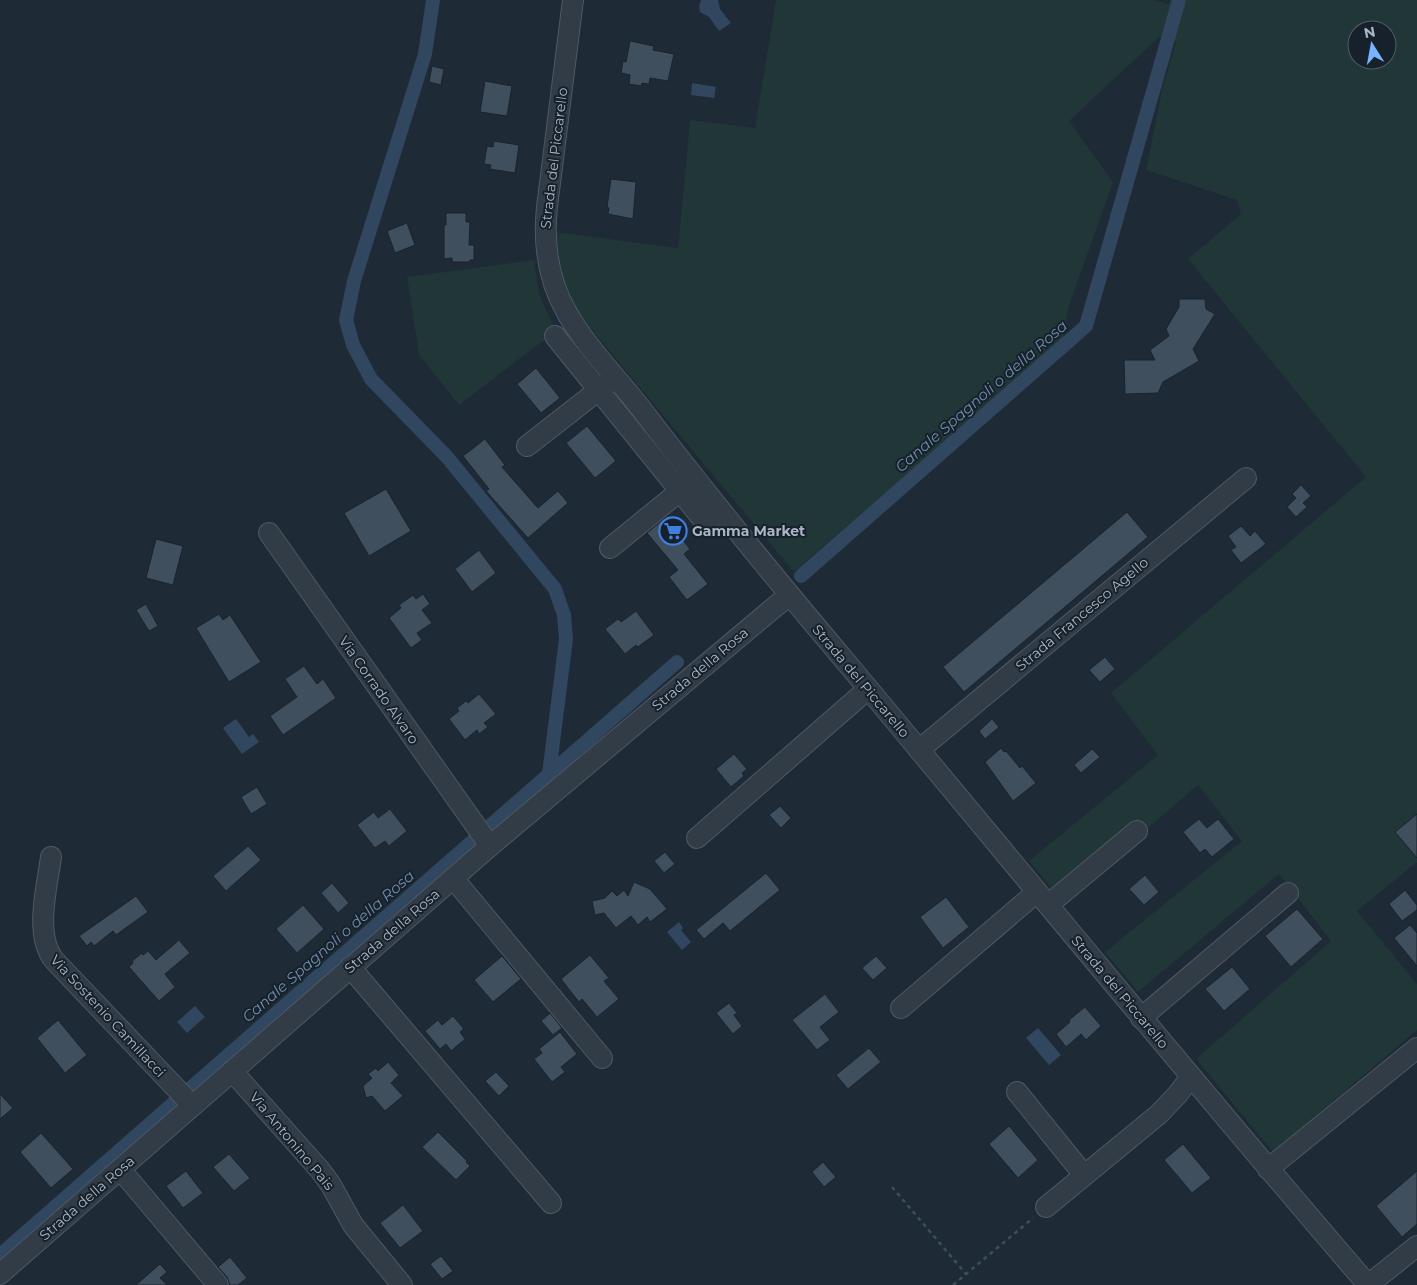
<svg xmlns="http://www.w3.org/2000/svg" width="1417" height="1285" font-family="Montserrat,sans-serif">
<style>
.green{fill:#203637;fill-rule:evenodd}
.water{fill:#30475f}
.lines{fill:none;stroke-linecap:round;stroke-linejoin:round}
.canal{stroke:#30475f;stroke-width:14}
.building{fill:#404f5e;stroke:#19232d}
.minor-casing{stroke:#4f5965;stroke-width:22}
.path{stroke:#3a5252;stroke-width:2.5;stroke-dasharray:4 4;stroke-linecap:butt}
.minor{stroke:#313c47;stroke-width:20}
.labels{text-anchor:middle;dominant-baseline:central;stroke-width:4;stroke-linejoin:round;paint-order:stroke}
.street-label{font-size:14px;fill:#abb6c4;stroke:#17212b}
.poi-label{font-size:14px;font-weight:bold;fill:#abb6c4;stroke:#17212b;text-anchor:start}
.water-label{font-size:15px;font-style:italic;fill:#718faf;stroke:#17212b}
</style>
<rect width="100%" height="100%" fill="#1e2a36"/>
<g class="green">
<path d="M776 0H1153L1169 4 1170 0H1417V862L1357 911 1417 984V1030L1273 1152 1196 1059 1331 941 1279 874 1138 992 1105 952 1242 841 1198 785 1062 901 1029 861 1158 755 1111 693 1366 477 1188 259 1241 214 1237 200 1146 170 1162 90 1176 42 1159 37 1069 121 1113 182 1069 306 1063 339 794 572 596 335 574 306 560 271 555 232 678 248 690 120 755 128ZM1357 30H1387V60H1357Z"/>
<polygon points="534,260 539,294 556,331 459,405 419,355 407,277"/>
</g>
<g class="water">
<polygon points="701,0 718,0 720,9 731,23 719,31 709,17 700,12 699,6"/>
<polygon points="692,83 716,87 714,98 691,95"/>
<polygon points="236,719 249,737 253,734 259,742 242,754 223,728"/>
<polygon points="679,922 683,928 681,930 691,942 682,950 667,932"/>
<polygon points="195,1006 205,1017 187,1033 177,1022"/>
<polygon points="1038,1028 1061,1055 1049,1065 1026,1038"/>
</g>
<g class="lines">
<g class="canal">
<polyline points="433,0 425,54 354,281 346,320 353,345 371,379 447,457 555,589 564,615 566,639 549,774"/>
<polyline points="801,576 1086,326 1179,0"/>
<polyline points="0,1255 677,662"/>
</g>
</g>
<g class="building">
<polygon points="630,41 654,46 653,50 674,54 668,81 650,78 649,84 642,83 641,86 629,84 630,75 621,73 623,61 626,62"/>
<polygon points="432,66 444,69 441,85 429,82"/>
<polygon points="485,81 512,86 507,116 480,112"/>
<polygon points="494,141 519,145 515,173 490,169 491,165 484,164 487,146 493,147"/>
<polygon points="611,179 636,182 633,219 608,214 609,208 607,207"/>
<polygon points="446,213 466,213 466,222 470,222 469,245 474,245 474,260 470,260 469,262 452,262 452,258 444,259 444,225 446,225"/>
<polygon points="407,223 415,245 395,253 387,231"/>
<polygon points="1179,299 1205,299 1206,309 1215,314 1193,349 1199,361 1163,382 1158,393 1125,394 1124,360 1155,360 1150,350 1169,336 1166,329 1179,307"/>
<polygon points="536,368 560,398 541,413 517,384"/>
<polygon points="587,426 616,461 595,478 566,443"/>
<polygon points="485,439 505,465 502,467 538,508 558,491 568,503 528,538 486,491 489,489 463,456"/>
<polygon points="1301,485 1311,496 1303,503 1307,507 1296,517 1287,507 1296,498 1292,494"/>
<polygon points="386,489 411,531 369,556 344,513"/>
<polygon points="1127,512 1148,537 964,692 943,667"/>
<polygon points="665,518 690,549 684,554 708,584 687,600 669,577 678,570 647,533"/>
<polygon points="1241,526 1250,536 1255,531 1266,544 1241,563 1231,550 1236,547 1228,536"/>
<polygon points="156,539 183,546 173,585 146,578"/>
<polygon points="479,550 496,573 472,592 455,569"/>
<polygon points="423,594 430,604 422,610 432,623 417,633 422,640 411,648 389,618 401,608 399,605 413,595 416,599"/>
<polygon points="146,604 158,626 149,631 136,610"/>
<polygon points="636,611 654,635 638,647 636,645 625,654 605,629 618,619 621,622"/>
<polygon points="219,614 223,620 230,615 261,662 229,682 196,628"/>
<polygon points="1105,657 1115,669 1100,682 1089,670"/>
<polygon points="304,666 317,684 323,679 336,698 283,735 270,716 297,697 285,679"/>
<polygon points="479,694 496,714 484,723 488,727 479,734 477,730 465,740 449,719 459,711 457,708 466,701 468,703"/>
<polygon points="992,719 999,727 985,739 979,731"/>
<polygon points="1001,748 1004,752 1006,751 1020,768 1022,766 1036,783 1013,801 985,762"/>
<polygon points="1092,749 1100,757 1081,773 1074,765"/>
<polygon points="734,754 747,769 742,773 744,776 731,787 716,769"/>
<polygon points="257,787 267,804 251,814 241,797"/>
<polygon points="780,806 791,818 781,828 769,815"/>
<polygon points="390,809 407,831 389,846 385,841 375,848 357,825 374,812 378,818"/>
<polygon points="1417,814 1417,858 1395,832"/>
<polygon points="1199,819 1207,828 1218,819 1234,839 1212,857 1205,849 1200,853 1183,832"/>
<polygon points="248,846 261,860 226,891 213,876"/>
<polygon points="665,852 675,864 664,873 654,861"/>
<polygon points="766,873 780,890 730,931 723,923 704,939 696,930"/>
<polygon points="1145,875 1159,892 1144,905 1129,889"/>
<polygon points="634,882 650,889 667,909 650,922 647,917 638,925 631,916 616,928 604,913 595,915 592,901 605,898 612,891 617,896 624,890 628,896"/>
<polygon points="332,883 349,903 338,913 321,893"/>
<polygon points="1405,890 1417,905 1417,910 1402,921 1389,904"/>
<polygon points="136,896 148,912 116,935 113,931 94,946 91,942 87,946 79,936"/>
<polygon points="946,897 969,927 943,948 920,917"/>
<polygon points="303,905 324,929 297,953 276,929"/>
<polygon points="1297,909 1323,939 1291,967 1265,936"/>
<polygon points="1410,925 1417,933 1417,966 1394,938"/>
<polygon points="179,940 190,953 165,974 175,987 159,1001 129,967 133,963 132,961 142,953 143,955 148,951 156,960"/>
<polygon points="590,955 609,978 604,981 619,999 597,1017 582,999 579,1002 561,979"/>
<polygon points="502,956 521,979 493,1002 474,980"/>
<polygon points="876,956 887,968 873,980 862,968"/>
<polygon points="1232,967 1250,989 1224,1011 1205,989"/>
<polygon points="825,994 839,1012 820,1027 830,1040 817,1050 792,1020"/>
<polygon points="729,1003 737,1013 734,1015 742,1026 733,1034 716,1013"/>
<polygon points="1085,1007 1101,1026 1086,1040 1081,1034 1066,1047 1056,1034 1070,1022 1069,1020"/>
<polygon points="550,1013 562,1028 553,1035 541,1021"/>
<polygon points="453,1016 464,1029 460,1032 465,1039 451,1051 446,1044 440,1049 425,1031 438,1020 442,1025"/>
<polygon points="58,1020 87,1055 65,1073 37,1038"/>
<polygon points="560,1032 577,1054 561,1067 565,1072 552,1082 534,1059 542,1053 539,1049"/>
<polygon points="869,1048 881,1062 848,1089 836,1075"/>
<polygon points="388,1062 399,1075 391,1083 403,1096 385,1111 372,1096 366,1098 363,1086 372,1078 368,1074 376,1068 378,1071"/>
<polygon points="496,1072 509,1086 499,1096 485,1081"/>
<polygon points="0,1094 13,1108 0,1119"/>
<polygon points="1009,1126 1038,1160 1018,1178 989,1144"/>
<polygon points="438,1132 467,1161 466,1162 470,1166 456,1180 422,1147"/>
<polygon points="41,1133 73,1169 51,1188 20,1152"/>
<polygon points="1183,1144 1211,1178 1192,1193 1164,1160"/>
<polygon points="229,1154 250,1178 234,1191 213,1167"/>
<polygon points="823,1162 836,1177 824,1187 812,1172"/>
<polygon points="186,1171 203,1193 183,1208 166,1186"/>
<polygon points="1417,1171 1417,1224 1402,1237 1376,1206"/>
<polygon points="403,1205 423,1231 400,1248 380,1223"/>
<polygon points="441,1256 453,1271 442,1279 430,1264"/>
<polygon points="230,1257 247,1278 238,1285 230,1285 227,1277 218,1267"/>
<polygon points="160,1264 167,1272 160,1278 167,1285 136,1285"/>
</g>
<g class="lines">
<g class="minor-casing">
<g id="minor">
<path d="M573 0 547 207C543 245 548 280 567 313 585 345 616 377 639 406 707 495 778 582 851 668 1023 874 1193 1082 1368 1285L1417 1246"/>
<path d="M555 336 701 517C709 524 718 524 726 518"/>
<polyline points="527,446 609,382"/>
<polyline points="269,533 490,846"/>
<polyline points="610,548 691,482"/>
<polyline points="919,750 1246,478"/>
<polyline points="697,838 868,689"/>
<path d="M51 857C47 887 34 935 54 960L192 1105"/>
<polyline points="453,878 602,1058"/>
<polyline points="1048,905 1137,831"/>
<polyline points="350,967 551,1203"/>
<polyline points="901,1008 1037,892"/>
<polyline points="1141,1018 1288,893"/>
<polyline points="232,1071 320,1170 331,1185 353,1225 402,1285"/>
<polyline points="1017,1092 1084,1175"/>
<polyline points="120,1169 218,1285"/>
<polyline points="1268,1169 1417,1048"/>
<polyline points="1046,1207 1159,1114 1177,1095 1191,1077"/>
<polyline points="0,1274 490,846 789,595"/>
</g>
</g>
<g class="path">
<polyline points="892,1187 966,1274"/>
<polyline points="953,1285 1033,1218"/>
</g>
<use href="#minor" class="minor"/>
</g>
<defs>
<g id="supermarket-ring" transform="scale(1.4375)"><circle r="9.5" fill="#17212b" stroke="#3f7fe0" stroke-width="1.5"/><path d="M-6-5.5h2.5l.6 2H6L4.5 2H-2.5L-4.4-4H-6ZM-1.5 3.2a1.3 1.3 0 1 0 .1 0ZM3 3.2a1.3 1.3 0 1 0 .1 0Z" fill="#3f7fe0"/></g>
</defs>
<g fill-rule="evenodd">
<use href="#supermarket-ring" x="673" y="531"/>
</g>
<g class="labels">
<g class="street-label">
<text transform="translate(554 158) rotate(-83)">Strada del Piccarello</text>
<text transform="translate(1082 614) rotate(-40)">Strada Francesco Agello</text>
<text transform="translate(700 669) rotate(-40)">Strada della Rosa</text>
<text transform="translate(861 681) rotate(50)">Strada del Piccarello</text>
<text transform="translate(379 690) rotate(55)">Via Corrado Alvaro</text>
<text transform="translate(392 931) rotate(-41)">Strada della Rosa</text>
<text transform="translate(1120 992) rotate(50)">Strada del Piccarello</text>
<text transform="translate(108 1016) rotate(47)">Via Sostenio Camillacci</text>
<text transform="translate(292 1141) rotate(50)">Via Antonino Pais</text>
<text transform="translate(87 1198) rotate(-41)">Strada della Rosa</text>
</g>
<g class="poi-label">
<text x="692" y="531">Gamma Market</text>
</g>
<g class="water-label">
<text transform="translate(981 396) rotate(-41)">Canale Spagnoli o della Rosa</text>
<text transform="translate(328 946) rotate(-41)">Canale Spagnoli o della Rosa</text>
</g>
</g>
<g transform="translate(1372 45) rotate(349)"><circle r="24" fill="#17212b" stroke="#525d68"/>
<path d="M0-4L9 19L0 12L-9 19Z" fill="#77b4fd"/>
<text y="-8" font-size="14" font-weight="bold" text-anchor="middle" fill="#abb6c4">N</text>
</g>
</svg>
